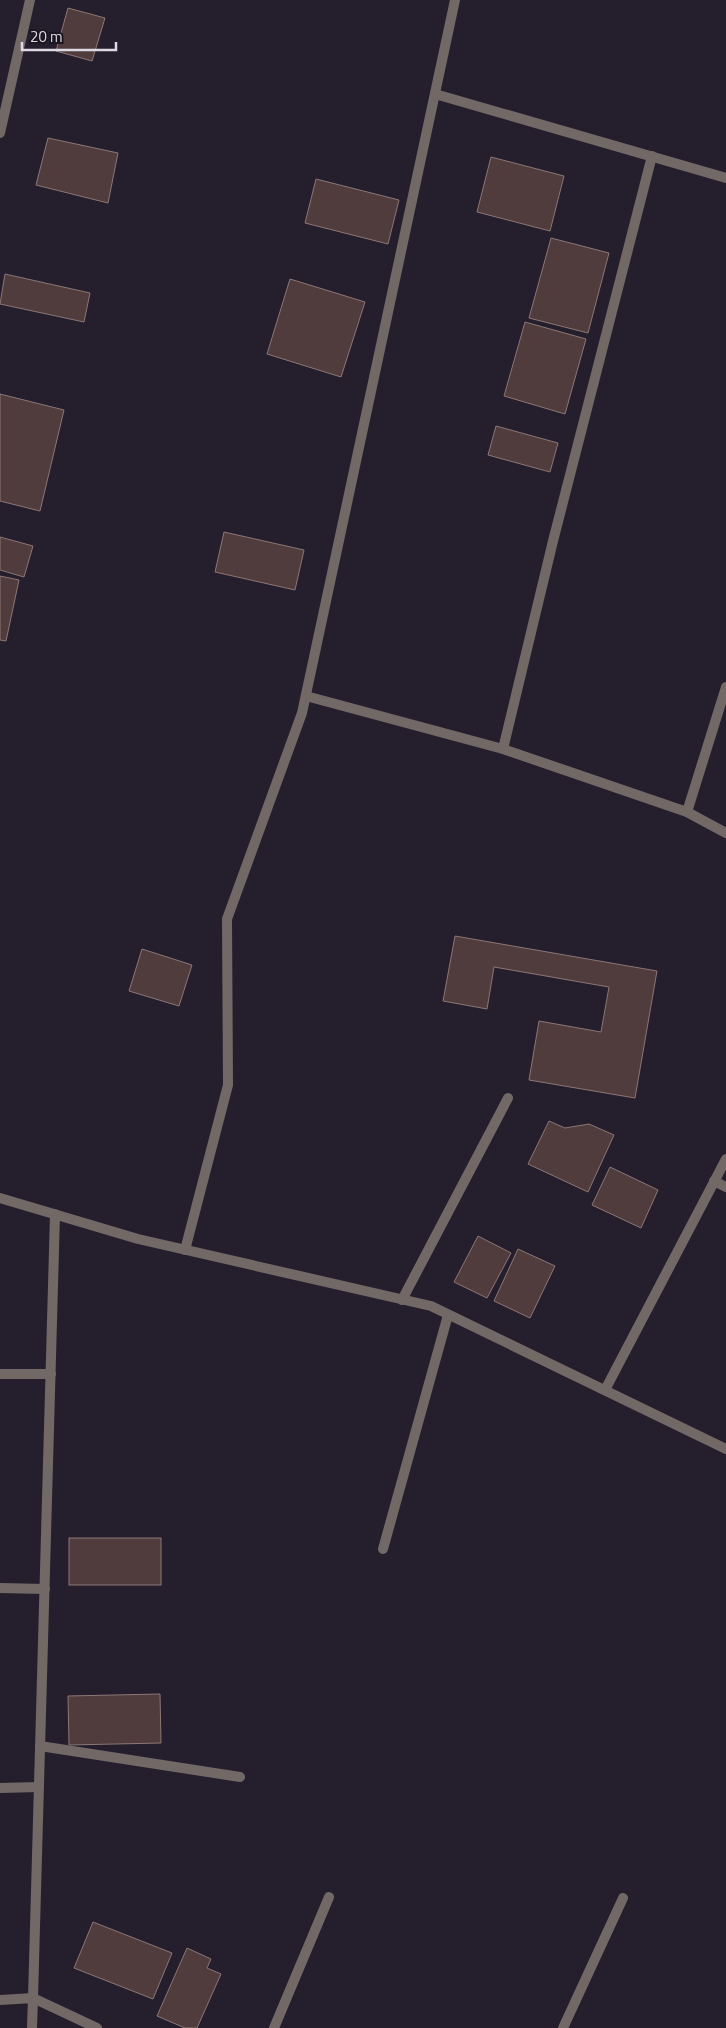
<svg xmlns="http://www.w3.org/2000/svg" width="726" height="2028" font-family="'Titillium Web',sans-serif">
<style>
.building{fill:#503c3c;stroke:#8d7776}
.lines{fill:none;stroke-linecap:round;stroke-linejoin:round}
.lane{stroke:#726967;stroke-width:10}
.street{stroke:#726967;stroke-width:10}
</style>
<rect width="100%" height="100%" fill="#251f2d"/>
<g class="building">
<polygon points="68,8 105,18 92,61 56,51"/>
<polygon points="48,138 118,153 108,203 36,185"/>
<polygon points="491,157 564,176 550,231 477,212"/>
<polygon points="316,179 399,200 388,244 305,223"/>
<polygon points="551,238 609,253 588,333 529,318"/>
<polygon points="5,274 90,293 84,322 0,304"/>
<polygon points="290,279 365,302 341,377 267,354"/>
<polygon points="525,322 586,339 565,414 504,396"/>
<polygon points="0,394 64,410 40,511 0,501"/>
<polygon points="496,426 558,443 550,472 488,455"/>
<polygon points="224,532 304,550 295,590 215,572"/>
<polygon points="0,537 33,546 24,577 0,570"/>
<polygon points="0,576 19,580 6,641 0,640"/>
<polygon points="455,936 657,971 635,1098 529,1080 539,1021 601,1032 609,987 494,967 487,1009 443,1001"/>
<polygon points="142,949 192,965 179,1006 129,991"/>
<polygon points="549,1121 565,1128 589,1124 614,1135 588,1192 528,1164"/>
<polygon points="610,1167 658,1190 641,1228 592,1205"/>
<polygon points="478,1236 511,1253 487,1298 454,1282"/>
<polygon points="518,1249 555,1266 530,1318 494,1301"/>
<rect x="69" y="1538" width="92" height="47"/>
<polygon points="160,1694 161,1743 69,1745 68,1696"/>
<polygon points="93,1922 172,1953 153,1999 74,1968"/>
<polygon points="187,1948 211,1959 207,1968 221,1974 197,2028 185,2028 157,2016"/>
</g>
<g class="lines">
<polyline class="lane" points="383,1549 448,1315"/>
<g class="street">
<polyline points="435,94 726,178"/>
<polyline points="0,133 30,0"/>
<polyline points="306,696 503,749 687,812 726,833"/>
<polyline points="503,749 553,541 652,156"/>
<polyline points="687,812 726,687"/>
<polyline points="714,1181 726,1187"/>
<polyline points="0,1198 138,1239 431,1306 726,1449"/>
<polyline points="55,1214 33,1998 97,2028"/>
<polyline points="185,1250 228,1085 227,919 302,713 455,0"/>
<polyline points="402,1300 508,1098"/>
<polyline points="0,1374 51,1374"/>
<polyline points="605,1390 726,1159"/>
<polyline points="0,1588 45,1589"/>
<polyline points="40,1746 240,1777"/>
<polyline points="0,1788 39,1787"/>
<polyline points="0,2000 33,1998 32,2028"/>
<polyline points="274,2028 329,1897"/>
<polyline points="563,2028 623,1898"/>
</g>
</g>
<path d="M22 42v8h94v-8" fill="none" stroke="#dedae3" stroke-width="2.5"/>
<text x="30" y="42" font-size="15" fill="#dedae3" stroke="#1c1623" stroke-width="4" paint-order="stroke">20 m</text>
</svg>
